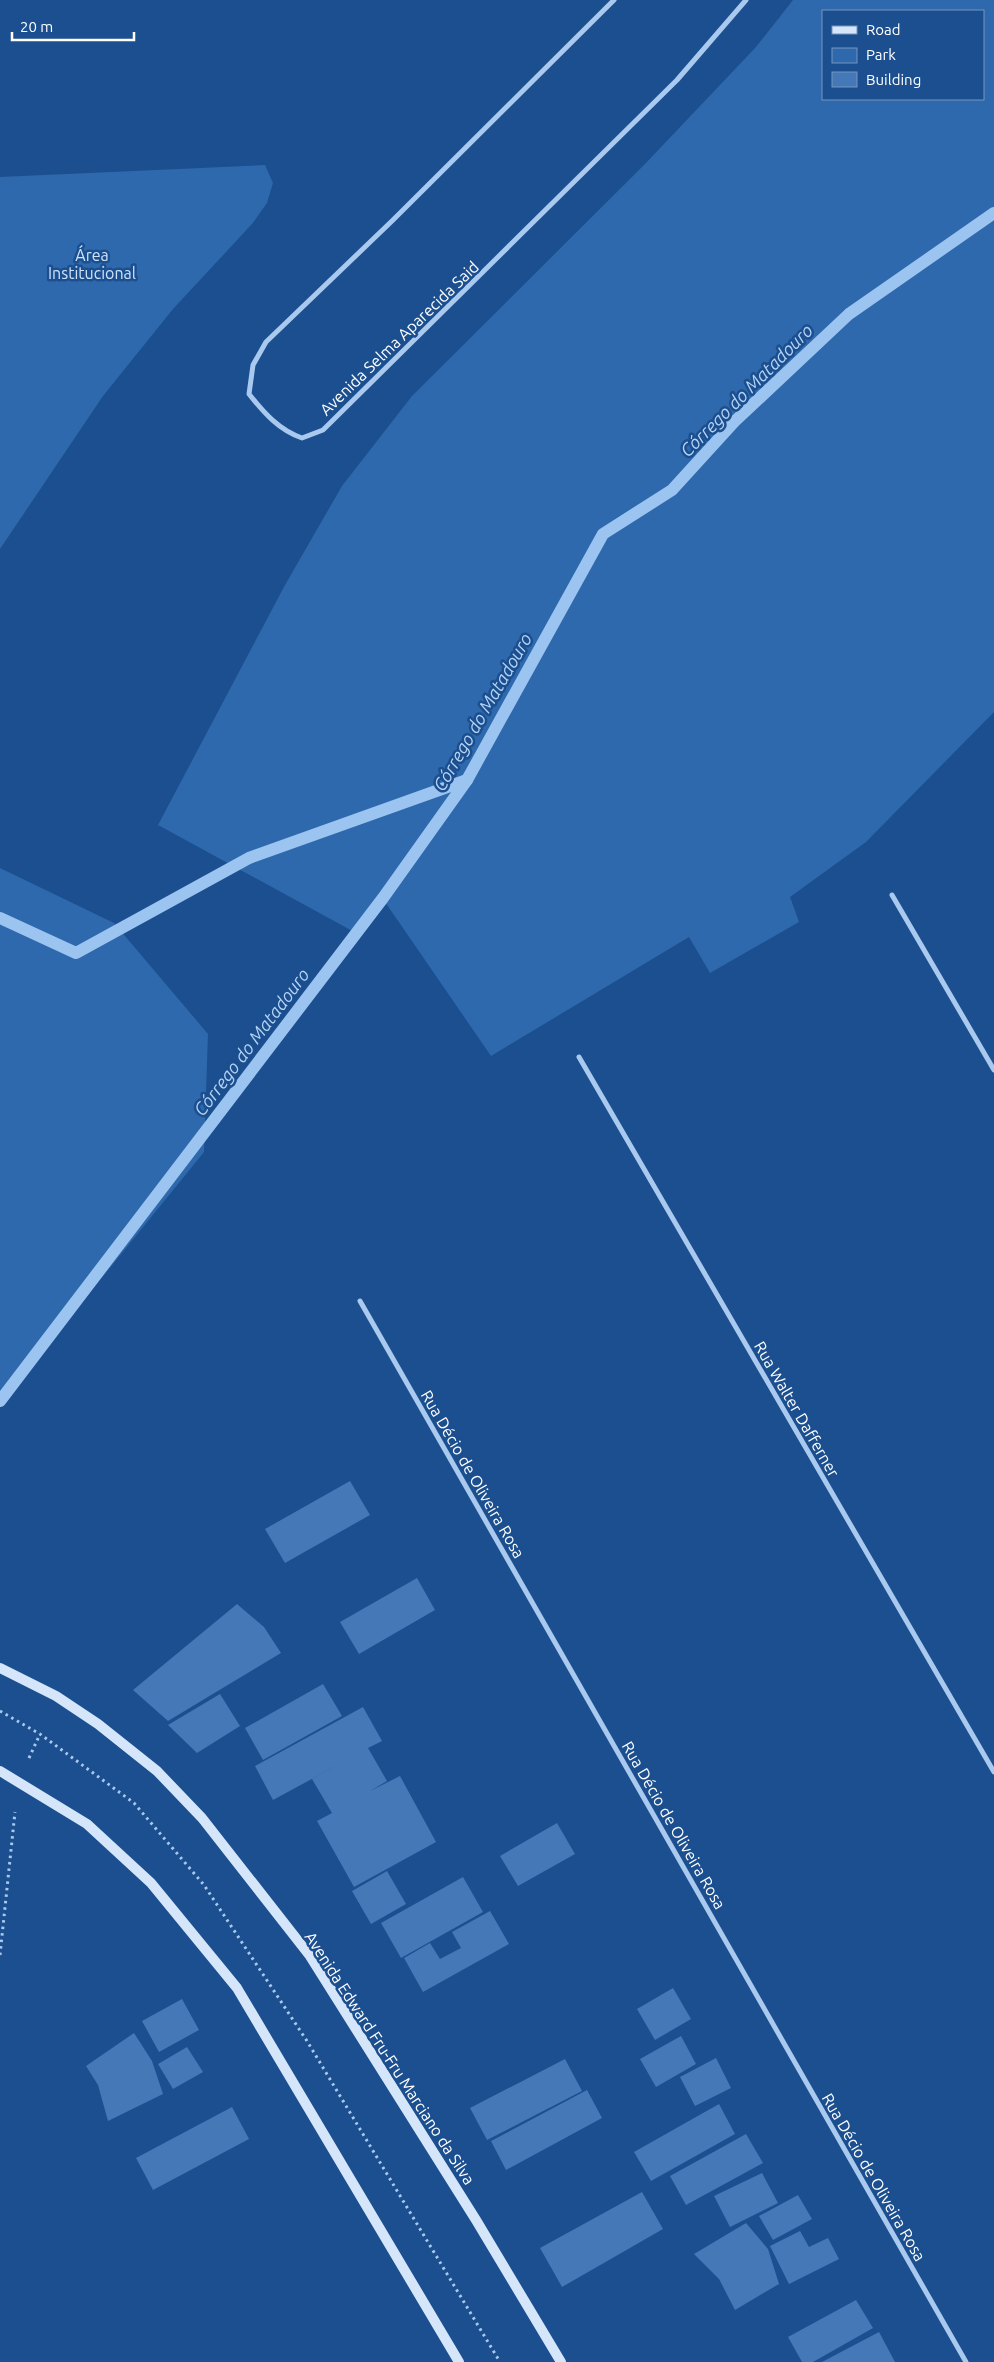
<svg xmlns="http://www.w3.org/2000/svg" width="994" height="2362" font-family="Ubuntu,sans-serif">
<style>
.green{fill:#2e69ad;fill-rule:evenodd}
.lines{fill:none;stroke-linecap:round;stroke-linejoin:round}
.stream{stroke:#9cc4f0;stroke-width:12}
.building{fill:#4478b7}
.path{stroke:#a9c9ee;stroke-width:3;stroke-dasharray:2.5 4;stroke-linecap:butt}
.minor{stroke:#a9c9ee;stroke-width:5}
.secondary{stroke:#d6e6fa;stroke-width:10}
.labels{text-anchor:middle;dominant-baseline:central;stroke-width:5;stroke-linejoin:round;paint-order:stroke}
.park-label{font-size:16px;fill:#cfe3fa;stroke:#1b4f8f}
.street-label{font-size:16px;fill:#fff;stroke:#1b4f8f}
.water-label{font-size:18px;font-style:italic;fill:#b5d3f5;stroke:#1b4f8f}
</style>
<rect width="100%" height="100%" fill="#1b4f8f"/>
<g class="green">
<path d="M793 0H994V712L866 842 790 897 799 922 710 973 689 937 491 1056 383 899 356 933 158 825 285 585 342 486 412 396 645 164 756 47ZM823 11H983V99H823Z"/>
<polygon points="265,165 273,183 267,203 252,224 173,309 103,396 0,549 0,177"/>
<polygon points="0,868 114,923 208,1034 204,1152 0,1403"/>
</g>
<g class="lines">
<g class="stream">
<polyline points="0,918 76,953 249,858 467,780"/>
<polyline points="0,1401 383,898 467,780 603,534 672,490 734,422 849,314 994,213"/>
</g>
</g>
<g class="building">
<polygon points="350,1481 370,1515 285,1563 265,1529"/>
<polygon points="417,1578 435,1610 359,1654 340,1622"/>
<polygon points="237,1604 264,1627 281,1653 168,1721 133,1690"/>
<polygon points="323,1684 342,1716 263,1760 245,1728"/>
<polygon points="220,1694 240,1726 197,1753 168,1725"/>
<polygon points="363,1707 382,1741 368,1748 387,1781 370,1791 400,1776 436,1842 354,1887 317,1821 332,1813 312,1779 345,1761 273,1800 255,1766"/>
<polygon points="557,1823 575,1854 518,1886 500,1856"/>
<polygon points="387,1871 406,1904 371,1924 352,1891"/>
<polygon points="463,1877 483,1912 401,1958 381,1923"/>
<polygon points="490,1911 509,1944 423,1992 404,1958 430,1943 440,1959 461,1948 452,1932"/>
<polygon points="673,1988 691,2019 655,2040 637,2009"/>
<polygon points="182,1999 199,2030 159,2052 142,2021"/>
<polygon points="134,2033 152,2061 163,2094 108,2121 98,2085 86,2066"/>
<polygon points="681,2036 696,2064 656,2087 640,2059"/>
<polygon points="187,2047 203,2072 173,2089 158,2064"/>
<polygon points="716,2058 731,2088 695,2106 680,2077"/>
<polygon points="565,2059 582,2091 487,2140 470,2108"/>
<polygon points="587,2090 602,2118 506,2170 491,2141"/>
<polygon points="719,2104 735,2134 651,2181 634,2152"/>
<polygon points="232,2107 249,2139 153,2190 136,2158"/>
<polygon points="746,2134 763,2163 686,2205 670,2176"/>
<polygon points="762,2173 778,2203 730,2227 714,2196"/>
<polygon points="642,2192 663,2229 562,2287 540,2248"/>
<polygon points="798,2195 812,2219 773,2240 759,2216"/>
<polygon points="746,2223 768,2249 779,2284 735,2310 719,2279 694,2254"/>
<polygon points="800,2231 809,2247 828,2238 839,2259 789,2284 770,2246"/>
<polygon points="856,2300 873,2328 813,2362 802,2362 788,2337"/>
<polygon points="879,2332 895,2362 822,2362"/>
</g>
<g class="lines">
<g class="path">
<polyline points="0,1711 40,1734 134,1803 204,1885 307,2041 500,2362"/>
<polyline points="29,1758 40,1734"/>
<polyline points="0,1955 15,1812"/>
</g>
<g class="minor">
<path d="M614 0 393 220 266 342 253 365 249 394C264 413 279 430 302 438L323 430 677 80 746 0"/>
<polyline points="892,895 994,1070"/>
<polyline points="579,1057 994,1772"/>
<polyline points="360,1301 966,2362"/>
</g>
<g class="secondary">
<polyline points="0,1668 56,1696 98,1724 157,1771 202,1818 310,1956 476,2220 561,2362"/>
<polyline points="0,1771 87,1824 151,1883 237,1988 459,2362"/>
</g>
</g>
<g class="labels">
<g class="park-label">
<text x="92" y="255">Área<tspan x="92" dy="18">Institucional</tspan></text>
</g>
<g class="street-label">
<text transform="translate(399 338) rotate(-44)">Avenida Selma Aparecida Said</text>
<text transform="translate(797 1409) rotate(60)">Rua Walter Dafferner</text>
<text transform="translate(473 1474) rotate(60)">Rua Décio de Oliveira Rosa</text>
<text transform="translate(674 1825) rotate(60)">Rua Décio de Oliveira Rosa</text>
<text transform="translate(390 2058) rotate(57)">Avenida Edward Fru-Fru Marciano da Silva</text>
<text transform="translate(874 2177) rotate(60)">Rua Décio de Oliveira Rosa</text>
</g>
<g class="water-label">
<text transform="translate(746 390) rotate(-45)">Córrego do Matadouro</text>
<text transform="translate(482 712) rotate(-60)">Córrego do Matadouro</text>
<text transform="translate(251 1042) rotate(-53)">Córrego do Matadouro</text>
</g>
</g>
<rect x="822" y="10" width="162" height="90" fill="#1b4f8f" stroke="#7695bc"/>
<rect x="832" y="26" width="25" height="8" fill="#d6e6fa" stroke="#7695bc"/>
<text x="866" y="35" font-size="15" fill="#ffffff">Road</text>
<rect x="832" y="48" width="25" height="15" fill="#2e69ad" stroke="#7695bc"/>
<text x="866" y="60" font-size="15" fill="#ffffff">Park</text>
<rect x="832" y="72" width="25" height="15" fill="#4478b7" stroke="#7695bc"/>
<text x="866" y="85" font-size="15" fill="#ffffff">Building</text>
<path d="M12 32v8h122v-8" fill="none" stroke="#ffffff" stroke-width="2.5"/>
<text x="20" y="32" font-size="15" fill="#ffffff" stroke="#1b4f8f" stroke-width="4" paint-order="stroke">20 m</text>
</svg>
